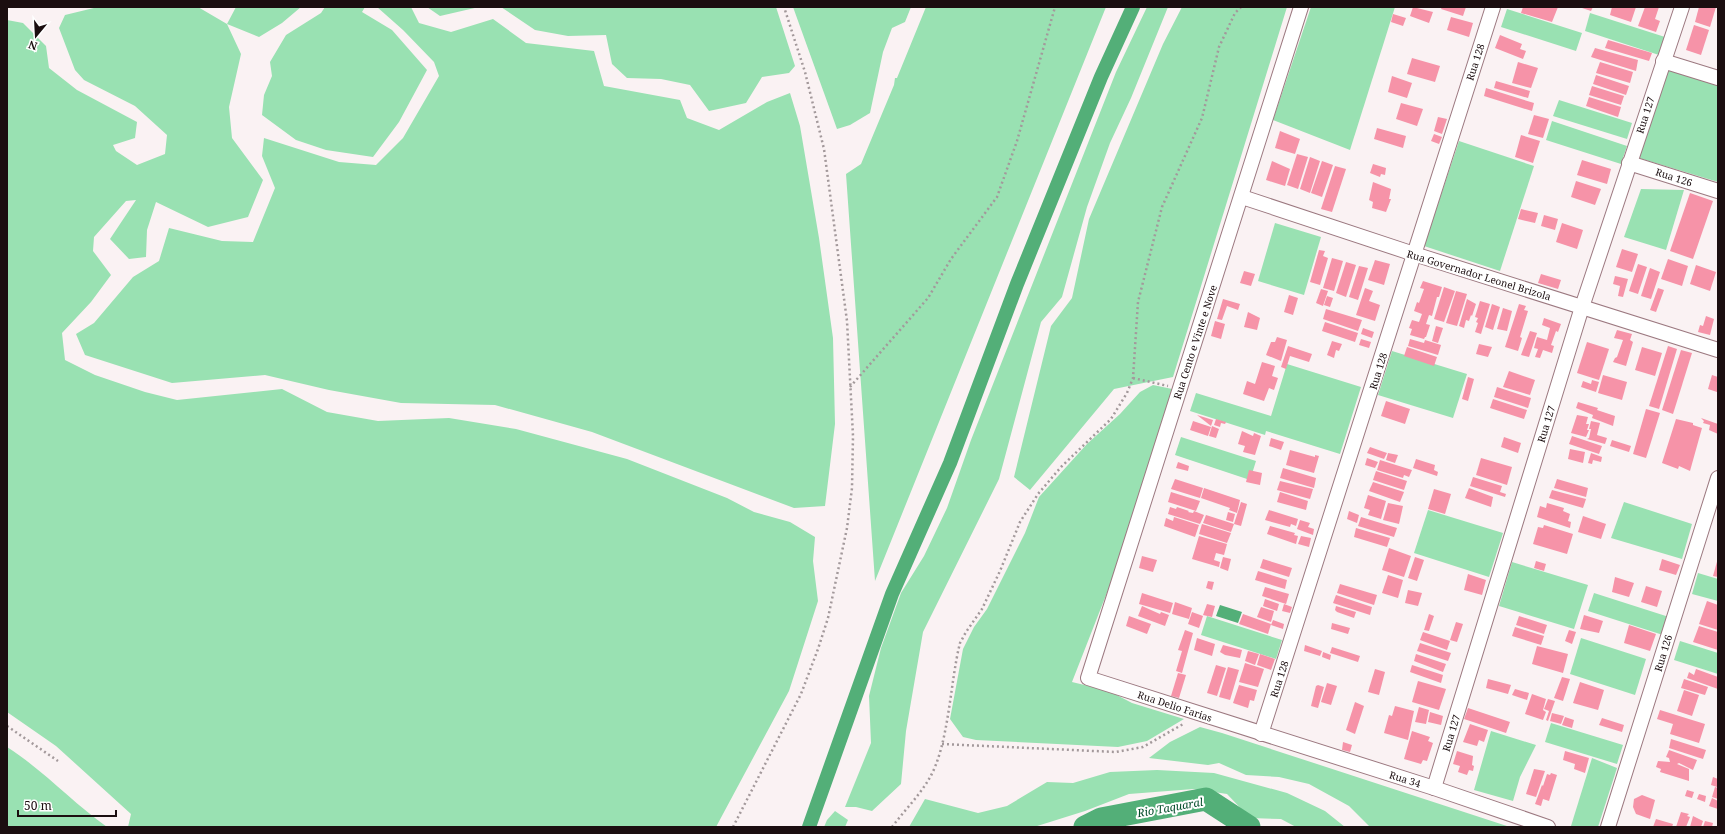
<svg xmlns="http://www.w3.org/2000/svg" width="1725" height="834" font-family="'Noto Serif',serif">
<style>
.green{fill:#99e1b2}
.water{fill:#53af78}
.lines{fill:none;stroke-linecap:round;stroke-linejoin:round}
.canal{stroke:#53af78;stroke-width:14}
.river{stroke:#53af78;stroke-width:23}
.building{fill:#f693a8}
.minor-casing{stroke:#9c7980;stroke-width:16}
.path{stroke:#a3999b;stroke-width:2.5;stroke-dasharray:2 3;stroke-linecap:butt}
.minor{stroke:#fff;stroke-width:14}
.labels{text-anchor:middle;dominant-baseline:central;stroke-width:4;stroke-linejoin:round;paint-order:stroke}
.street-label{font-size:10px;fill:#1b0e10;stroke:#fff}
.water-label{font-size:11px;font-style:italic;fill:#004b28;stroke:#fff}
</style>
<rect width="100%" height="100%" fill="#faf2f3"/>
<g class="green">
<polygon points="98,7 198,7 227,24 236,7 301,7 282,23 259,37 227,24 241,54 229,107 232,138 263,180 248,217 208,227 156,202 147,230 146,257 129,259 110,239 136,200 126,201 94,237 93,251 111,275 91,302 62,333 65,360 95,375 145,392 177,400 282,389 327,412 378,421 449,418 516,429 627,459 727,498 754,512 790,522 815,537 813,561 818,601 789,691 716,827 128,827 131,814 56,746 7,712 7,20 23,23 46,46 49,68 77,90 137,122 135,138 113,145 116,151 137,165 165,154 167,135 135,106 84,80 75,70 59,28 65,15"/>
<polygon points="325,7 365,7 362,12 392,30 427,70 399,122 373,157 326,150 296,140 262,115 264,95 272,76 270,62 286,35 321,13"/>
<polygon points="377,7 411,7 419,23 451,32 493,19 526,43 594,51 604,86 680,100 687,118 719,130 767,102 790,93 800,126 819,238 833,338 835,424 825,506 794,508 592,432 495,405 401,403 329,390 265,375 172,383 85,355 76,334 94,323 133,277 159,261 169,228 222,241 253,242 275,188 262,156 264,138 339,162 376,165 403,138 439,76 434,62 403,30"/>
<polygon points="427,7 479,7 440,16"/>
<polygon points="501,7 776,7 795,66 789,73 762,77 746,103 709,111 690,85 661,79 627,78 612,64 606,35 568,36 535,30"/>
<polygon points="793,7 911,7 905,22 892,28 883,52 870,113 850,125 837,129"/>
<polygon points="926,7 1106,7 875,581 846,174 861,164 894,85 895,78 897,78"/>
<polygon points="1147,7 1168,7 1131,98 1110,143 1087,207 1062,297 1041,322 999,479 923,632 906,731 901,784 872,811 856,807 845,807 871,743 869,696 881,648 901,593 924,556 947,508 971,440 1116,72"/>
<polygon points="1182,7 1287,7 1173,377 1114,389 1030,490 1014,477 1051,326 1072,298 1089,219 1163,44"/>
<polygon points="1311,7 1395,7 1350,150 1273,120"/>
<polygon points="1507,9 1582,33 1576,51 1501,27"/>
<polygon points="1590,13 1665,37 1659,55 1585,31"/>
<polygon points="1666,68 1718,84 1718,182 1639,158"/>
<polygon points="1559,100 1632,123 1627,139 1553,116"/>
<polygon points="1552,121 1627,146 1621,164 1546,140"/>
<polygon points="1459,141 1534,166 1500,271 1424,246"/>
<polygon points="1641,189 1684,190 1666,250 1624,237"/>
<polygon points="1275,223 1321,237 1304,295 1258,281"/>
<polygon points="1392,351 1467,374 1453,418 1378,395"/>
<polygon points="1287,364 1361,387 1340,454 1266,431 1265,435 1190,411 1196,393 1271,416"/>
<polygon points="1153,385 1177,390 1144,498 1072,682 1109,691 1132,703 1184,719 1147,741 1118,747 976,740 963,737 950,719 963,649 974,627 987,609 1025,533 1039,497 1087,444 1120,414 1140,392"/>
<polygon points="1181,437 1256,461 1250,480 1175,455"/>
<polygon points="1624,502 1692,524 1682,559 1611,538"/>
<polygon points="1428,510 1503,533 1489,577 1414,553"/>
<polygon points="1512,562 1588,585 1574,629 1499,606"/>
<polygon points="1698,573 1718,579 1718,601 1692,594"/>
<polygon points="1594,593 1669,617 1663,635 1588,611"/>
<polygon points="1207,616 1282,640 1276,659 1201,635"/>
<polygon points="1581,638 1646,659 1635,695 1570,674"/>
<polygon points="1680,641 1718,653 1718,674 1674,660"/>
<polygon points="1551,723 1623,745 1617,764 1545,742"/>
<polygon points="1200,727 1222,733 1510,827 1370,827 1349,806 1309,784 1279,777 1246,775 1219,763 1208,765 1149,758 1170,742"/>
<polygon points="1491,731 1536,745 1520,777 1513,801 1474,790"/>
<path d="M7 747C43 770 72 802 107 827H7Z"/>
<polygon points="1592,758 1617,768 1598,827 1571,826"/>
<polygon points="1157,770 1214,773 1287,793 1325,811 1345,827 1296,827 1281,819 1250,818 1227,794 1194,789 1129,794 1085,811 1034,827 909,827 925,799 978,813 1007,806 1047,782 1073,783 1110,772"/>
<polygon points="835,811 848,820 845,827 824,827 827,820"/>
</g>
<polygon class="water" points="1220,605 1242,612 1238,623 1216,616"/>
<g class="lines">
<polyline class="canal" points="809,827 892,594 950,463 1017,284 1101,77 1133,7"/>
<polyline class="river" points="1085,827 1101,819 1206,799 1249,827"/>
</g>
<g class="building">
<polygon points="1413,7 1433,12 1429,23 1410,16"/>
<polygon points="1442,7 1466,7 1463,16 1441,9"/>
<polygon points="1523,7 1558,7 1552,22 1521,13"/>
<polygon points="1579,7 1593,7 1591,11"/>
<polygon points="1612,7 1636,7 1631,22 1610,15"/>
<polygon points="1645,7 1659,7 1655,19 1660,21 1656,32 1638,26"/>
<polygon points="1699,7 1716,7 1710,27 1695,22"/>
<polygon points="1393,14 1406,18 1403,26 1391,22"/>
<polygon points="1451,17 1473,23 1469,37 1447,30"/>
<polygon points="1694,25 1709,30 1701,55 1686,50"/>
<polygon points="1500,35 1522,44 1520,49 1526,51 1523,59 1495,48"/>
<polygon points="1608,40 1652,53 1649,61 1605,48"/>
<polygon points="1595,48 1638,60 1636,71 1591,57"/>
<polygon points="1412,58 1440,66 1435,82 1407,74"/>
<polygon points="1518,62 1538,68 1531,88 1512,83"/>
<polygon points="1600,62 1633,72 1630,83 1596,73"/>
<polygon points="1596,75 1629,86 1626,95 1593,84"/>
<polygon points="1392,76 1412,83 1407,98 1388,92"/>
<polygon points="1496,81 1530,91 1528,98 1494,88"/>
<polygon points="1592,86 1624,96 1621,105 1589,95"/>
<polygon points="1486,88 1534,103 1532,111 1484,96"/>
<polygon points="1589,97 1621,107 1618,117 1586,106"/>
<polygon points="1401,103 1423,109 1417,126 1396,119"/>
<polygon points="1534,115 1549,119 1543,138 1528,134"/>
<polygon points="1438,117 1447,119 1442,134 1434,131"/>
<polygon points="1377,128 1406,136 1403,148 1374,139"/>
<polygon points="1280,131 1300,139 1295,154 1275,148"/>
<polygon points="1434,134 1442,137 1439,144 1431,141"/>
<polygon points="1521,135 1540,141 1533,163 1515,157"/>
<polygon points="1297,154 1308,157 1298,189 1287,185"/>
<polygon points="1310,157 1320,161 1310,193 1300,189"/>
<polygon points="1582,160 1611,169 1607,184 1577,175"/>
<polygon points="1272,161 1290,169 1285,186 1266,180"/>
<polygon points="1322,161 1333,165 1322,197 1311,193"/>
<polygon points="1373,164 1386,168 1385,175 1381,174 1380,177 1370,173"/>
<polygon points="1335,166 1346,169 1332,212 1321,209"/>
<polygon points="1576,181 1601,189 1595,205 1571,197"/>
<polygon points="1373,182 1391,189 1389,199 1391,199 1386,212 1372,208 1373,202 1369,200"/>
<polygon points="1690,193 1713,201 1693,259 1670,251"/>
<polygon points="1521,209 1538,213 1535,223 1518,219"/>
<polygon points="1544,215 1558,219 1555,230 1541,226"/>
<polygon points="1562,223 1583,230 1577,249 1556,242"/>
<polygon points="1622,249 1638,254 1632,272 1616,267"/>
<polygon points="1319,250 1325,251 1323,256 1328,258 1320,285 1310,282"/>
<polygon points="1332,258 1343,261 1334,291 1323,288"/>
<polygon points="1668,259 1688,266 1682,286 1661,279"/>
<polygon points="1375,260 1390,264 1384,285 1368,280"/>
<polygon points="1346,262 1356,265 1346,297 1336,293"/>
<polygon points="1638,264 1647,267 1638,294 1629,291"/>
<polygon points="1696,265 1716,272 1710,291 1690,284"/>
<polygon points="1359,266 1368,268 1358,300 1349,297"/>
<polygon points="1650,268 1660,272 1651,299 1641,296"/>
<polygon points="1244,271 1255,274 1251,286 1240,283"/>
<polygon points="1541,274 1561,280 1558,289 1538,283"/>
<polygon points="1615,276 1628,279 1623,297 1618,296 1620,286 1613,284"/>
<polygon points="1423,281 1442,287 1439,297 1437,297 1432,316 1429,315 1426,324 1430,325 1426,337 1425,337 1424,339 1410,335 1412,329 1409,328 1412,320 1419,322 1422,314 1414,311 1417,302 1419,303 1424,289 1420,288"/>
<polygon points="1444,287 1455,291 1444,322 1434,319"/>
<polygon points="1365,288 1373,291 1369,301 1380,305 1375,321 1356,315"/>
<polygon points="1658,288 1664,290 1656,312 1650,310"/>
<polygon points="1321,289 1328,291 1323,306 1316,303"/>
<polygon points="1456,291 1467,294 1457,326 1446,323"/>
<polygon points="1289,295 1298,298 1293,315 1284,312"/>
<polygon points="1327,296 1333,298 1330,307 1324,305"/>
<polygon points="1223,299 1240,304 1238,310 1227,306 1222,320 1217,319"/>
<polygon points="1467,299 1476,304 1472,316 1471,315 1469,321 1466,320 1464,328 1459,326"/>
<polygon points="1480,301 1490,304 1481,334 1475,332 1478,323 1476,322 1478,318 1475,317"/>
<polygon points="1492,304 1500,307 1493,330 1485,327"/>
<polygon points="1519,304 1526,306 1524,310 1528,311 1520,337 1522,338 1518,351 1505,347"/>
<polygon points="1503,308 1512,311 1507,331 1497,329"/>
<polygon points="1326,309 1362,320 1358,331 1323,319"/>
<polygon points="1248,312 1260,318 1257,330 1244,327"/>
<polygon points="1706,316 1714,319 1710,335 1698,332 1700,325 1703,326"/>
<polygon points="1544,318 1561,324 1558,332 1556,331 1551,345 1554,346 1552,353 1543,350 1540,358 1535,357 1538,349 1534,348 1537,337 1547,340 1550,328 1542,325"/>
<polygon points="1215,321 1225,324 1221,339 1211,336"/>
<polygon points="1325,322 1358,333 1355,342 1322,331"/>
<polygon points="1436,326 1443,328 1438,343 1432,341"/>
<polygon points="1363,328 1374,332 1372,338 1361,334"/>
<polygon points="1617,330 1632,334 1630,340 1633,342 1626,366 1613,362 1615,358 1617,357 1623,340 1614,338"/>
<polygon points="1530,331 1537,333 1529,357 1521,355"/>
<polygon points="1277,337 1287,340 1281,361 1266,355 1271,342 1275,342"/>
<polygon points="1361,339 1371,342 1369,348 1359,345"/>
<polygon points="1410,339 1424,343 1425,340 1441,345 1438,355 1408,346"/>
<polygon points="1332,341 1342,344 1339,351 1336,350 1334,358 1327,355"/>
<polygon points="1587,342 1609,349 1599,380 1577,373"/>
<polygon points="1479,344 1492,347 1488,357 1476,354"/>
<polygon points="1288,346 1312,354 1309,362 1290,356 1286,369 1281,367"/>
<polygon points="1668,346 1677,349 1659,409 1649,406"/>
<polygon points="1407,347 1437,357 1434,366 1404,356"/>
<polygon points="1642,347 1662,353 1655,376 1635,370"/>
<polygon points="1681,350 1692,353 1673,414 1662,410"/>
<polygon points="1262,362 1275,366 1272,376 1278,378 1274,390 1269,388 1264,401 1243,394 1247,381 1255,384"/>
<polygon points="1509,371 1535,380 1530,395 1503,387"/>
<polygon points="1603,375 1627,382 1622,400 1598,393"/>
<polygon points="1712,375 1718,377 1717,392 1708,389"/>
<polygon points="1468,377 1474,379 1468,401 1462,399"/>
<polygon points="1592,380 1599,382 1596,392 1581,387 1583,381 1591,384"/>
<polygon points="1497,387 1531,398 1528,408 1494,397"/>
<polygon points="1493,399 1527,410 1524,419 1490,408"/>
<polygon points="1386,401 1410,409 1405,424 1381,416"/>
<polygon points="1578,402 1598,408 1597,410 1615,416 1613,426 1592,418 1593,415 1576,408"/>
<polygon points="1646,409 1660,413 1646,458 1633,454"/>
<polygon points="1197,415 1213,420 1211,426"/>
<polygon points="1577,415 1588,417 1586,424 1589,424 1587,430 1589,430 1586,437 1571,433"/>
<polygon points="1701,418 1718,424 1718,434 1709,430 1710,425 1703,423 1704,421"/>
<polygon points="1216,419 1226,422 1225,424 1221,423 1220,427 1214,425"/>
<polygon points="1676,419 1693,423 1693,425 1702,428 1690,471 1679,466 1678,469 1662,463"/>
<polygon points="1193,421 1211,427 1208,436 1190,430"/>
<polygon points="1591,421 1600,423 1597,435 1607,438 1605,444 1587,439 1589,438 1591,429 1589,429"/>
<polygon points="1212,426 1219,429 1216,438 1209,436"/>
<polygon points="1242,431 1253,436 1254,433 1261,436 1255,455 1243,452 1245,446 1238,444"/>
<polygon points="1572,436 1602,446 1599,454 1569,444"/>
<polygon points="1504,437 1521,443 1518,453 1501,447"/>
<polygon points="1271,438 1284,442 1281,450 1269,446"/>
<polygon points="1612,440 1631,446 1629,452 1610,446"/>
<polygon points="1370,447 1387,453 1384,459 1367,453"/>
<polygon points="1570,449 1585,452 1583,463 1568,459"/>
<polygon points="1290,450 1315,457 1315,455 1319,456 1314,473 1286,465"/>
<polygon points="1388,453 1398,455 1395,463 1386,460"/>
<polygon points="1591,453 1602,457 1601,462 1593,460 1592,464 1588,463"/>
<polygon points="1367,458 1378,462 1375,468 1365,465"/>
<polygon points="1481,458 1512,467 1507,485 1476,475"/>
<polygon points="1416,459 1435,465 1434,470 1438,472 1437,476 1413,468"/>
<polygon points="1380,460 1412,470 1409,477 1404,475 1403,478 1377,470"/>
<polygon points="1178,462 1189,466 1188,471 1176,468"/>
<polygon points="1283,468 1316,478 1314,488 1280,478"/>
<polygon points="1249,470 1262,473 1260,485 1246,482"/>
<polygon points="1376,471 1407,481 1404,490 1373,480"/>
<polygon points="1473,477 1502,486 1500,492 1506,494 1505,497 1470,486"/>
<polygon points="1175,479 1203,488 1200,498 1171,489"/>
<polygon points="1557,479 1588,488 1586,497 1554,488"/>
<polygon points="1280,481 1313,489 1310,499 1277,490"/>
<polygon points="1373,482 1404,492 1400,502 1369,491"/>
<polygon points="1204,488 1240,500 1237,513 1229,510 1230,508 1201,498"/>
<polygon points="1469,488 1493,497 1491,507 1465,498"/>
<polygon points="1434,489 1451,494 1445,514 1428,509"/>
<polygon points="1552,490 1586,499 1583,508 1549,498"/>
<polygon points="1171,492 1200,501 1196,511 1168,502"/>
<polygon points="1280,492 1308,501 1306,510 1277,502"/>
<polygon points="1368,495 1386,501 1381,519 1368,515 1370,510 1364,508"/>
<polygon points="1241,502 1247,504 1241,526 1234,524"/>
<polygon points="1388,503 1403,506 1399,524 1383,520"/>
<polygon points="1547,503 1564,508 1563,511 1570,514 1568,521 1571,522 1570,528 1537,517 1540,506 1546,508"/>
<polygon points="1170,507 1176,509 1177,507 1189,511 1188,512 1193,513 1194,511 1204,515 1200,524 1168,514"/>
<polygon points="1269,510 1298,519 1296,526 1291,524 1290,527 1265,520"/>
<polygon points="1349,511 1359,515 1357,523 1347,519"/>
<polygon points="1228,512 1235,514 1233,522 1226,520"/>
<polygon points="1206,515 1234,524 1231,532 1203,523"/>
<polygon points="1583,516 1606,524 1601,539 1578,532"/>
<polygon points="1174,517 1199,525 1195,537 1164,526 1166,518 1173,521"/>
<polygon points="1361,517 1397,528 1394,537 1358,526"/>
<polygon points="1300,520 1310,523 1308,527 1314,529 1313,535 1297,529"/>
<polygon points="1202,524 1231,533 1227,543 1199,534"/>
<polygon points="1544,525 1573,534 1567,554 1533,544 1538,527 1543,528"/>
<polygon points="1270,526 1295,533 1294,535 1298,536 1296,544 1267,534"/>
<polygon points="1356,528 1390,538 1387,547 1354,537"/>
<polygon points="1199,536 1227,544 1224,555 1216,553 1214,560 1220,562 1219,567 1192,559"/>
<polygon points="1301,536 1311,538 1309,547 1298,544"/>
<polygon points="1389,548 1411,556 1404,577 1382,570"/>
<polygon points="1142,556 1157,560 1153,572 1139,568"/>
<polygon points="1223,557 1231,559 1228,571 1220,568"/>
<polygon points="1415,557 1424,560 1417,581 1408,578"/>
<polygon points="1718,558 1718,577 1713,576"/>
<polygon points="1263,559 1292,568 1289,577 1260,568"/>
<polygon points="1662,559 1680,565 1676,575 1659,570"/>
<polygon points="1536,561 1546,564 1544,571 1534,568"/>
<polygon points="1258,571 1287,580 1285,589 1255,580"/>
<polygon points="1468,574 1486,580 1482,595 1464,590"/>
<polygon points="1388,575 1403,580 1398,598 1382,593"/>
<polygon points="1615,577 1634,583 1629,597 1612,592"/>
<polygon points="1208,581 1214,582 1212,590 1206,588"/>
<polygon points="1340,584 1377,595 1374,605 1337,593"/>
<polygon points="1646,586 1662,591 1657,607 1641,602"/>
<polygon points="1265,587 1289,594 1286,604 1262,596"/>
<polygon points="1408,590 1422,593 1418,606 1405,603"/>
<polygon points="1142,593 1173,603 1170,613 1139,604"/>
<polygon points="1336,595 1372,607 1370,615 1333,603"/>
<polygon points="1265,599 1279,604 1277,611 1263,606"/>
<polygon points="1707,601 1718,605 1718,630 1699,624"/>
<polygon points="1175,602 1192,608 1189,619 1172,614"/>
<polygon points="1207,604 1215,606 1212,617 1203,615"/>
<polygon points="1284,604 1292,607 1290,613 1282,611"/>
<polygon points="1142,606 1160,614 1161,612 1169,615 1165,626 1138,616"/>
<polygon points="1336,606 1356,612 1354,618 1337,612 1335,610"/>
<polygon points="1261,607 1274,611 1271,622 1257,617"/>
<polygon points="1192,612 1203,616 1199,628 1188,624"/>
<polygon points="1243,614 1271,624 1268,634 1239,624"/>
<polygon points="1429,614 1434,616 1429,631 1424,630"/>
<polygon points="1584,615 1603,621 1599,633 1580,629"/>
<polygon points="1129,616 1151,624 1147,634 1126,626"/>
<polygon points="1519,616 1547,625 1544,634 1516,625"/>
<polygon points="1273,620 1284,624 1283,629 1271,625"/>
<polygon points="1456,622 1463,624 1457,642 1450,640"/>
<polygon points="1332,623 1350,628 1348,634 1331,629"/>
<polygon points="1629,625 1656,634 1650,651 1624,643"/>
<polygon points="1699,626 1718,632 1718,650 1693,642"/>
<polygon points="1515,627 1544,636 1541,645 1512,636"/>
<polygon points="1185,630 1193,633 1182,673 1176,671 1182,651 1178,650"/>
<polygon points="1569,630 1576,632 1572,644 1565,641"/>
<polygon points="1423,632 1450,641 1447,650 1420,640"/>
<polygon points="1197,638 1215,644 1212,656 1194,650"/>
<polygon points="1420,643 1451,653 1448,661 1417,651"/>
<polygon points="1223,645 1242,650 1240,658 1225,655 1220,652"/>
<polygon points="1305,645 1322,651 1320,656 1304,651"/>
<polygon points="1537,646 1568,654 1563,673 1532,664"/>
<polygon points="1332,647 1360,656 1358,662 1330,653"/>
<polygon points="1248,651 1259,654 1255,665 1245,661"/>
<polygon points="1323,652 1331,655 1330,660 1322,657"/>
<polygon points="1260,654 1275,659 1271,670 1257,665"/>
<polygon points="1416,654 1446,664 1443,672 1414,661"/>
<polygon points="1245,663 1264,669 1258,687 1239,682"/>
<polygon points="1216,665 1226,668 1217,696 1207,693"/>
<polygon points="1412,665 1443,675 1441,683 1410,672"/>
<polygon points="1228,667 1239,670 1230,700 1219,697"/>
<polygon points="1375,669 1385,672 1379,695 1368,692"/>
<polygon points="1696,669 1718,677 1718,689 1687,678 1689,672 1694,675"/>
<polygon points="1178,673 1186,675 1179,698 1171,696"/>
<polygon points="1562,677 1570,679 1563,701 1554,698"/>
<polygon points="1488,679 1511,685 1508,694 1486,688"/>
<polygon points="1684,679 1708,687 1705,695 1681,688"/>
<polygon points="1418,681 1446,689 1439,710 1412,702"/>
<polygon points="1580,682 1604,690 1598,710 1573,703"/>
<polygon points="1327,683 1337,686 1331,705 1321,702"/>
<polygon points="1239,685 1257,690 1254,701 1250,700 1248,708 1233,703"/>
<polygon points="1318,685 1324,687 1318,708 1311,706 1316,686"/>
<polygon points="1515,689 1529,693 1527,700 1512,695"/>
<polygon points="1684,690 1699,695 1692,716 1677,711"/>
<polygon points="1532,694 1546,699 1543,710 1546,712 1543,720 1525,714"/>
<polygon points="1548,699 1555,701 1548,721 1546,720 1549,711 1544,709"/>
<polygon points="1355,702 1364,706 1355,734 1346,730"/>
<polygon points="1395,706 1414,711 1408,740 1384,733 1389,715 1392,716"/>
<polygon points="1419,707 1429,710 1426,724 1415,722"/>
<polygon points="1468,708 1510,722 1506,733 1464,719"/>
<polygon points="1660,710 1705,724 1699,743 1670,734 1673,724 1657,719"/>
<polygon points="1430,712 1443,716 1441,725 1428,722"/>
<polygon points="1552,713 1564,716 1561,724 1550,721"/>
<polygon points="1565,717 1574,720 1572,728 1562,725"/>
<polygon points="1602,718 1624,725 1622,732 1599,725"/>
<polygon points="1470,724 1488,730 1484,742 1479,740 1477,746 1463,742"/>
<polygon points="1412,731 1430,737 1428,741 1433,743 1427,761 1423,760 1421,764 1404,759"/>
<polygon points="1671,739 1706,750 1703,759 1669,748"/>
<polygon points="1343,742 1352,745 1350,752 1342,750"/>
<polygon points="1669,750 1697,760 1693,770 1679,763 1677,764 1689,769 1689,781 1660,772 1661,769 1656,767 1658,761 1670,762 1669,758 1666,757"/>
<polygon points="1457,751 1473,756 1472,765 1474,766 1473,771 1469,770 1467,775 1458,772 1460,766 1453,764"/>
<polygon points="1565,751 1589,758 1585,773 1574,769 1575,764 1563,760"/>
<polygon points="1534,769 1545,771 1536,797 1526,794"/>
<polygon points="1551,773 1557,775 1549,801 1543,799 1541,806 1535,804 1542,785 1543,786 1547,774 1550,775"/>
<polygon points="1713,777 1718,779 1717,787 1711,785"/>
<polygon points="1715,787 1718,788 1718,799 1712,797"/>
<polygon points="1687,790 1694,792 1692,798 1685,796"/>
<polygon points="1699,794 1706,796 1705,802 1697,799"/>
<polygon points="1642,795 1655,800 1650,819 1636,814 1633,807 1634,799"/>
<polygon points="1712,798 1718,801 1718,809 1709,806"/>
<polygon points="1681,812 1689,814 1687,816 1690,817 1686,827 1676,827"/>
<polygon points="1693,816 1703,821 1701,827 1690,827"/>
<polygon points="1656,819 1673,824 1672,827 1653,827"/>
<polygon points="1705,821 1713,823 1712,827 1703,827"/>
</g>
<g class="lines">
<g class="minor-casing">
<g id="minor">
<polyline points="1301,7 1088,678 1434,788 1548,827"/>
<polyline points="1663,61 1718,78"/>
<polyline points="1629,163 1718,191"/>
<polyline points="1242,197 1414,254 1718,350"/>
<polyline points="1261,734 1493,7"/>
<polyline points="1434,788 1582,307 1682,7"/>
<polyline points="1608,827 1718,478"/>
</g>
</g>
<g class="path">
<polyline points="1133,378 1168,386"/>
<polyline points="850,387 928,298 951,259 997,197 1017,141 1055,7"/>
<polyline points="7,726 58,761"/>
<polyline points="942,744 1116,752 1143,747 1185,723"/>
<polyline points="733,827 801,694 818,649 828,618 847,528 852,488 853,436 847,321 824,149 805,72 784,7"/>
<path d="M892 827C904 811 919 796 929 779 949 746 950 682 960 643L966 632 982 609 1000 571 1020 522 1038 494 1061 467 1111 419 1127 393 1133 378 1138 302 1162 207 1202 118 1219 47 1235 13 1241 7"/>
</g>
<use href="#minor" class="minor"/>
</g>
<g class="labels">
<g class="street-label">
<text transform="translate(1475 62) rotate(-72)">Rua 128</text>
<text transform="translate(1645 115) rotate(-72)">Rua 127</text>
<text transform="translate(1674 177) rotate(18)">Rua 126</text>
<text transform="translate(1479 275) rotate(17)">Rua Governador Leonel Brizola</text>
<text transform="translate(1195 342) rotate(-72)">Rua Cento e Vinte e Nove</text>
<text transform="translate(1378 371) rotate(-73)">Rua 128</text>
<text transform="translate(1546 424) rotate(-73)">Rua 127</text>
<text transform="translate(1663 653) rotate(-73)">Rua 126</text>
<text transform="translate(1279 679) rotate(-72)">Rua 128</text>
<text transform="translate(1175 706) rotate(18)">Rua Delio Farias</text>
<text transform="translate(1451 733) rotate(-73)">Rua 127</text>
<text transform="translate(1405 779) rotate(17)">Rua 34</text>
</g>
<g class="water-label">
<text transform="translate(1170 807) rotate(-10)">Rio Taquaral</text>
</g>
</g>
<rect width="1725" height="834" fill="none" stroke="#1b0e10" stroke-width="16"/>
<g transform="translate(36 36) rotate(198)" stroke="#ffffff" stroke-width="3" paint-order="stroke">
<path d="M0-3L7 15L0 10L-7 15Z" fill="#1b0e10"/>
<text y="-6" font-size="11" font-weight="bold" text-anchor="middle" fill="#1b0e10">N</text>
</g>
<path d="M18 810v6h98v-6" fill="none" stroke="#1b0e10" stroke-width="2"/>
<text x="24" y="810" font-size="12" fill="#1b0e10" stroke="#ffffff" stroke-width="3" paint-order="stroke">50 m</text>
</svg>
